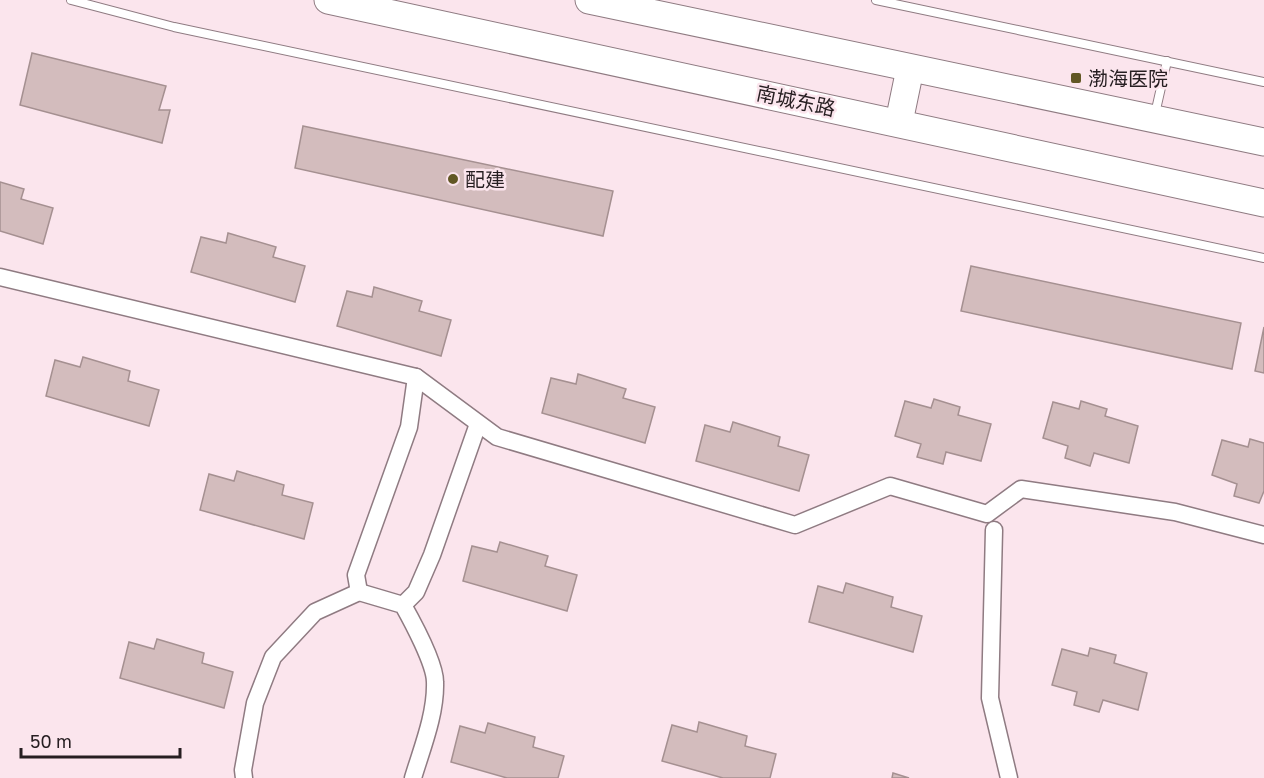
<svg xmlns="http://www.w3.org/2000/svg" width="1264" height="778" font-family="'Golos Text','Noto Sans SC',sans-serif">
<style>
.building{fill:#d3bcbd;stroke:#a59091;stroke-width:1.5}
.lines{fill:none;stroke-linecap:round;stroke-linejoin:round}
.service-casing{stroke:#8f7b82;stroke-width:10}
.minor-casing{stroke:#8f7b82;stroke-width:19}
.primary-casing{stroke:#8f7b82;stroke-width:29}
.service{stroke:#fff;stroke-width:8}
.minor{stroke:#fff;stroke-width:16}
.primary{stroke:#fff;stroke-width:27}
.poi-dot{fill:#615724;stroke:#fbe5ed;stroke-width:2}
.labels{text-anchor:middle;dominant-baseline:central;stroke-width:5;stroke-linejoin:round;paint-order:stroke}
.poi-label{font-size:20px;fill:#261e21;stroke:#fbe5ed;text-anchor:start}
.street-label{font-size:20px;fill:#261e21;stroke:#fbe5ed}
</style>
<rect width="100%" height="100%" fill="#fbe5ed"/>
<g class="building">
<polygon points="32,53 166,86 159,110 170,110 162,143 20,105"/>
<polygon points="303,126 613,191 603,236 295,168"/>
<polygon points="0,182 24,189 21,199 53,208 43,244 0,231"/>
<polygon points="228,233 276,247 273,257 305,266 295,302 191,272 201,237 226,243"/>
<polygon points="971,266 1241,323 1232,369 961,311"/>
<polygon points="374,287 422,301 419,311 451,320 441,356 337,326 347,291 372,297"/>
<polygon points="1264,327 1264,373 1255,371"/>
<polygon points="83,357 130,371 128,381 159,390 149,426 46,396 55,360 80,367"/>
<polygon points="578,374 626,389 623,398 655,407 645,443 542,413 551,378 576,384"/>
<polygon points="934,399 960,407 958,415 991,424 981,461 946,452 943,464 917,457 921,444 895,436 905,401 931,408"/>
<polygon points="1081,401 1107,409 1105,416 1138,426 1129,463 1094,453 1090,466 1065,458 1068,446 1043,438 1053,402 1079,409"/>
<polygon points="733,422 780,437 778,446 809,455 799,491 696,461 705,425 730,432"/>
<polygon points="1250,439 1264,443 1264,491 1259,503 1234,496 1237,484 1212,475 1222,440 1248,447"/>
<polygon points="237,471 284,485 282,495 313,503 304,539 200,510 209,474 234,481"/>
<polygon points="500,542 548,556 545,566 577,575 567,611 463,581 472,546 497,552"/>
<polygon points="846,583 893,597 891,607 922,616 913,652 809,622 818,586 843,593"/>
<polygon points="157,639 204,653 202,663 233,672 224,708 120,678 129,642 154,649"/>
<polygon points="1090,648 1116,655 1114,663 1147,673 1138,710 1103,700 1099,712 1074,705 1077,692 1052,685 1062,649 1088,656"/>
<polygon points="699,722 747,736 745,746 776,754 770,778 723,778 662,761 672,725 697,732"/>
<polygon points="488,723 535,737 533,747 564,756 558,778 507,778 451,762 460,726 485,733"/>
<polygon points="893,773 909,778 892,778"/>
</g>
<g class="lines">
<g class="service-casing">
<g id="service">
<polyline points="71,0 174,27 1264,258"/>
<polyline points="876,0 1264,82"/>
<polyline points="1155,114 1167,61"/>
</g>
</g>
<g class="minor-casing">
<g id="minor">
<polyline points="0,277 416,377 497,437 795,525 890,486 987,514 1021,489 1175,512 1264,535"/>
<polyline points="994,530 990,698 1009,778"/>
<polyline points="359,592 356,575 409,427 416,377"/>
<polyline points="403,605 416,592 432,555 478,424"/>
<path d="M244 778 243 770 255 703 273 657 315 612 359 592 403 605C412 621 435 664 435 682 436 714 422 748 413 778"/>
</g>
</g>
<g class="primary-casing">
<g id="primary">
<polyline points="328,0 1264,203"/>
<polyline points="589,0 1264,142"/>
<polyline points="899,122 910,69"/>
</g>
</g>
<use href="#service" class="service"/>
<use href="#minor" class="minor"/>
<use href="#primary" class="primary"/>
</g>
<g class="poi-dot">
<rect x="1070" y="72" width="12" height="12" rx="3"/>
<circle cx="453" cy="179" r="6"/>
</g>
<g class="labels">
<g class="poi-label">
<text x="1088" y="78">渤海医院</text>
<text x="465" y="179">配建</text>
</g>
<g class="street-label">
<text transform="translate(796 100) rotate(12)">南城东路</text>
</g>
</g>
<path d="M21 748v9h159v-9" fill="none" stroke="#261e21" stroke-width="3"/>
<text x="30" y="748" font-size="18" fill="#261e21" stroke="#fbe5ed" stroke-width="4.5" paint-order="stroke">50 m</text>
</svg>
